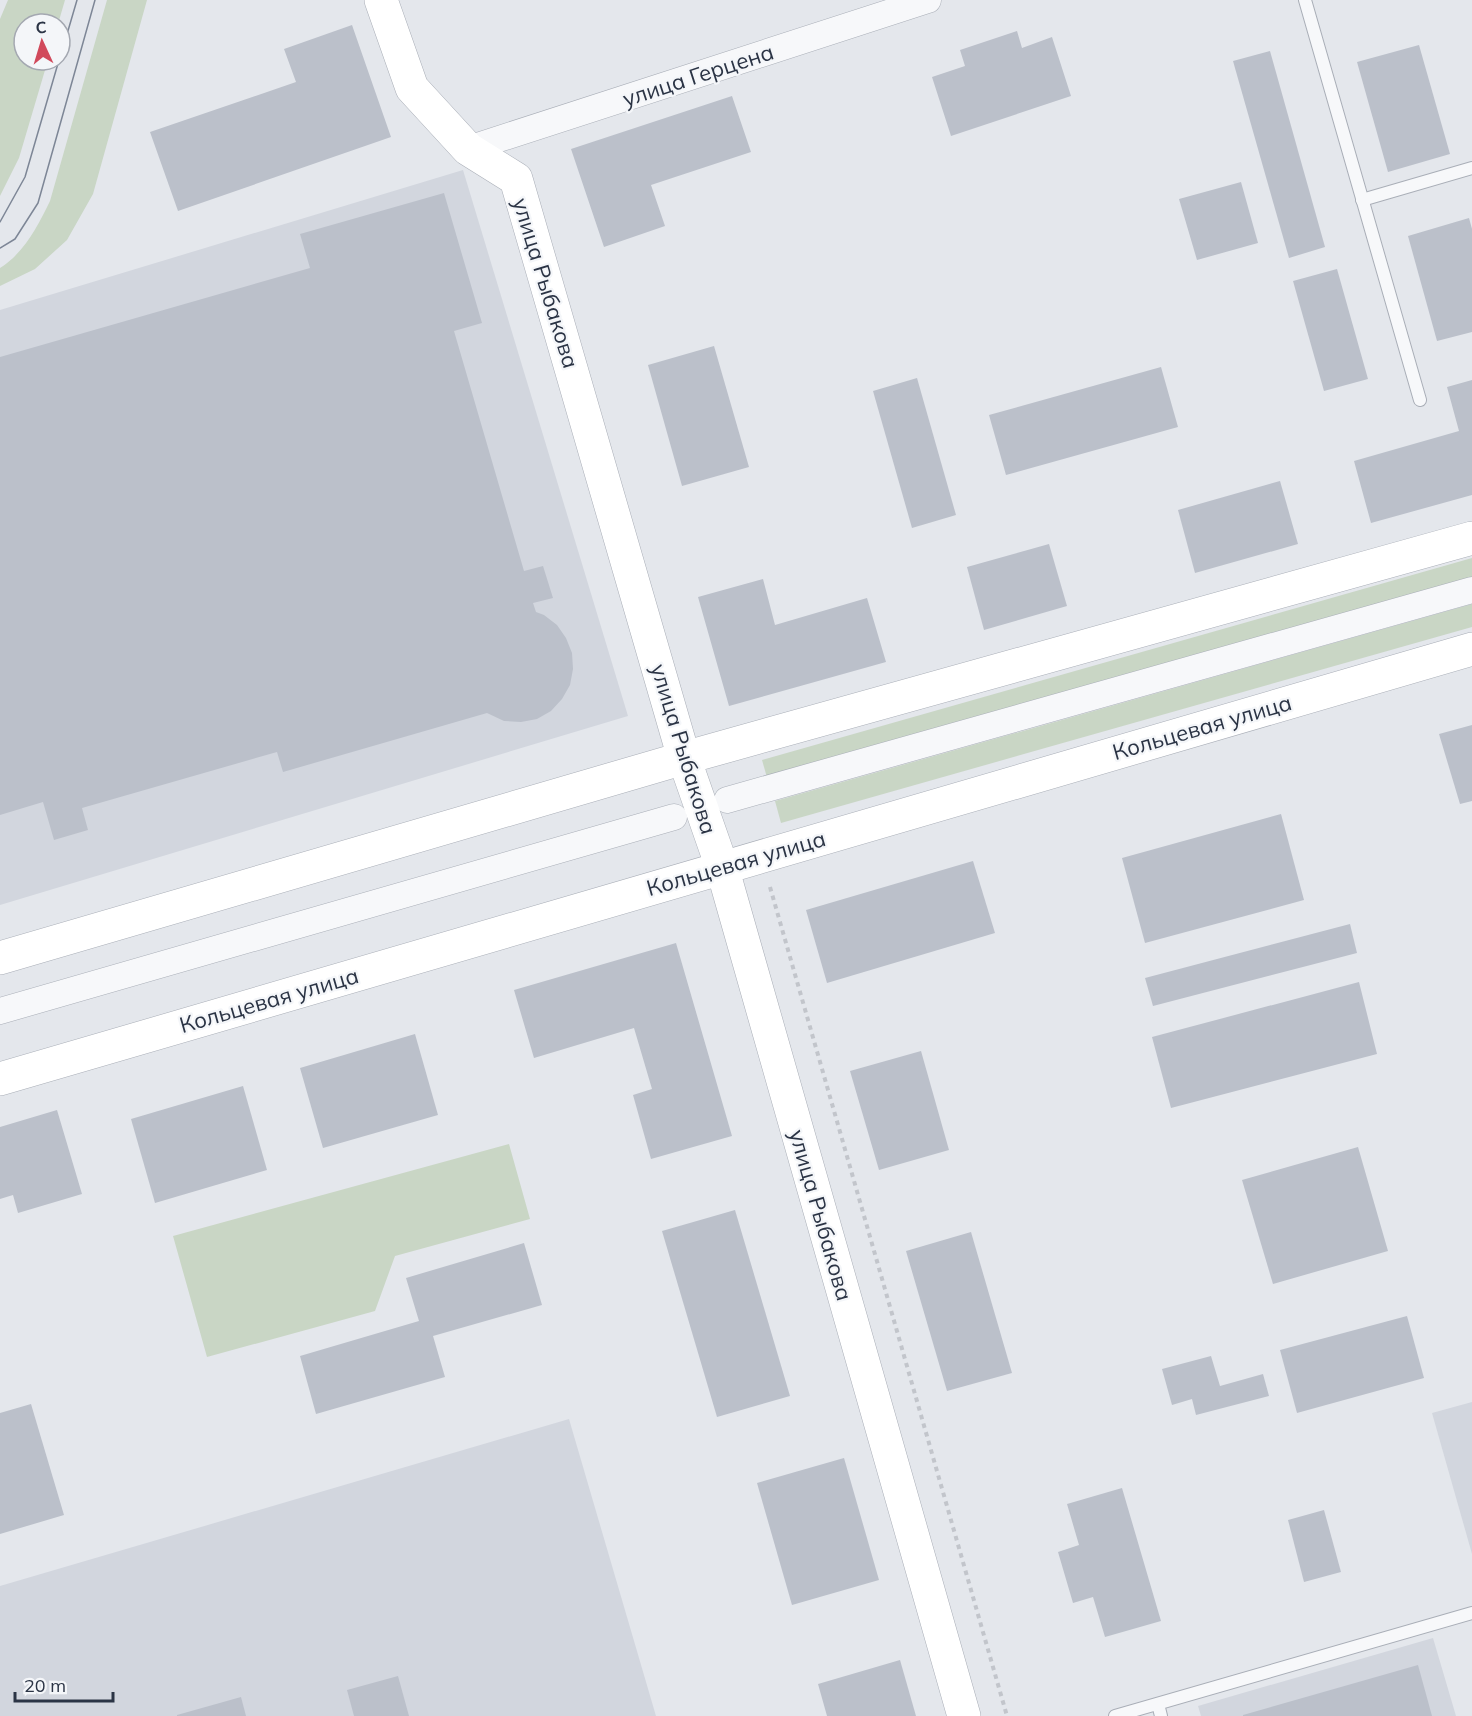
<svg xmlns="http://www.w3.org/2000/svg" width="1472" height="1716" font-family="Mulish,sans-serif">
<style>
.built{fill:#d2d6de}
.green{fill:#c9d6c5}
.building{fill:#bbc0ca}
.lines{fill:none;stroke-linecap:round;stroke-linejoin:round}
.lane-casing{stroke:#a9aeb7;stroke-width:14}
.street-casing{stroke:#a9aeb7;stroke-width:27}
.secondary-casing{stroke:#a9aeb7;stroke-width:34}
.path{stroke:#c2c5cb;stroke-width:4;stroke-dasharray:4.5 4.5;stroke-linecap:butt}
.lane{stroke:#f7f8fa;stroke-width:12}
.street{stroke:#f7f8fa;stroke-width:26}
.secondary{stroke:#fff;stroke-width:33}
.tram{stroke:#7d8696;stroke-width:1.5}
.labels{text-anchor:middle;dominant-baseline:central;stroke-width:4.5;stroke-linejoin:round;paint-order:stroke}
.street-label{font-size:22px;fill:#2b3445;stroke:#f4f6f9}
</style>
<rect width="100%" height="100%" fill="#e4e7ec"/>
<g class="built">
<polygon points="463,170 628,716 0,905 0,310"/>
<polygon points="1472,1402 1472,1554 1432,1413"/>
<polygon points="569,1419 656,1716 0,1716 0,1586"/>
<polygon points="1433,1638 1456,1716 1201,1716 1198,1706"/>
</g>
<g class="green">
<polygon points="8,0 65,0 58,24 24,24 24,60 48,60 19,158 0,196 0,19"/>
<path d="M107 0H147L93 194 67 240 35 269 0 286V268C24 253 38 226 50 201Z"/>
<polygon points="1472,558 1472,581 768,781 762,760"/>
<polygon points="1472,604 1472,627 781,823 775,801"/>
<polygon points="509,1144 530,1219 395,1256 375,1311 207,1357 173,1236"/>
</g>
<g class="building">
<polygon points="352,25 391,137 178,211 150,132 296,82 284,49"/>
<polygon points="1017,31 1022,48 1052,37 1071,96 951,136 932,77 965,66 960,50"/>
<polygon points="1419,45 1450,154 1388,172 1357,62"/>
<polygon points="1270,51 1325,247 1289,258 1233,61"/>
<polygon points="732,96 751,152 651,185 665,226 604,247 571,149"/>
<polygon points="1241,182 1258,243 1197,260 1179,199"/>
<polygon points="444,193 482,323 454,331 524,571 543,566 553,598 533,603 536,612 544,615 557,625 566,638 572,653 573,669 570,685 562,699 551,711 537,719 521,722 504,721 487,713 283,772 277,752 82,808 88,830 54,840 43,802 0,815 0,357 310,268 300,234"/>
<polygon points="1469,218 1472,229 1472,332 1437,341 1408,236"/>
<polygon points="1337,269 1368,379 1324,391 1293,281"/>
<polygon points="714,346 749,467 682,486 648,365"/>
<polygon points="1161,367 1178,427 1006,475 989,415"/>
<polygon points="917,378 956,515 912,528 873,391"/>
<polygon points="1472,380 1472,495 1371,523 1354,461 1459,431 1447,387"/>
<polygon points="1280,481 1298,544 1195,573 1178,510"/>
<polygon points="1049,544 1067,606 984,630 967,567"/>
<polygon points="763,579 775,625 867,598 886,662 729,706 698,597"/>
<polygon points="1472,725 1472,801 1460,804 1439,734"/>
<polygon points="1281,814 1304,900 1145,943 1122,858"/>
<polygon points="973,861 995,933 827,983 806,910"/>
<polygon points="1350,924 1357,953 1153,1006 1145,978"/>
<polygon points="676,943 732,1136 651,1159 633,1095 652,1089 634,1028 534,1058 514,990"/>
<polygon points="1359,982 1377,1054 1171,1108 1152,1037"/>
<polygon points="415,1034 438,1115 323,1148 300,1068"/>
<polygon points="921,1051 949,1150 879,1170 850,1071"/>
<polygon points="243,1086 267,1170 155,1203 131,1119"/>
<polygon points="57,1110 82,1194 18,1213 13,1195 0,1199 0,1127"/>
<polygon points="1358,1147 1388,1251 1273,1284 1242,1180"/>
<polygon points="735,1210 790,1396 717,1417 662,1231"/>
<polygon points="971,1232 1012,1373 947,1391 906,1251"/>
<polygon points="524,1243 542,1305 433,1336 445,1377 316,1414 300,1356 419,1321 406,1278"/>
<polygon points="1407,1316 1424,1378 1297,1413 1280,1350"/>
<polygon points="1211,1356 1220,1386 1263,1374 1269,1396 1196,1415 1192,1399 1172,1405 1162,1369"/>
<polygon points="31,1404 64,1515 0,1534 0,1413"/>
<polygon points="844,1458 879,1580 792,1605 757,1483"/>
<polygon points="1122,1488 1161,1621 1105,1637 1093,1597 1073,1603 1058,1552 1079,1545 1067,1504"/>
<polygon points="1324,1510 1341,1572 1304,1582 1288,1520"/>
<polygon points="900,1660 916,1716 827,1716 818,1684"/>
<polygon points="1418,1665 1432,1716 1243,1716 1243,1715"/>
<polygon points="398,1676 409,1716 354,1716 347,1690"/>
<polygon points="241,1697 246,1716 177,1716 177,1715"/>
</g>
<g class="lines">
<g class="lane-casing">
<g id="lane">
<polyline points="1305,0 1420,400"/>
<polyline points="1362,200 1472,168"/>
<polyline points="1158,1704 1161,1716"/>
<polyline points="1115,1716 1472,1613"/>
</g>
</g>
<g class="street-casing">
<g id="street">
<polyline points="468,149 928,0"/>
<polyline points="727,800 1472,590"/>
<polyline points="0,1011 674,817"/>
</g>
</g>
<g class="secondary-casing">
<g id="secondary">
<polyline points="381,0 412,88 468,149 516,179 684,758 722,867 964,1716"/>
<polyline points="0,958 684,758 1472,538"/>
<polyline points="0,1079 1472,649"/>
</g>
</g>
<polyline class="path" points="770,887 1007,1716"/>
<use href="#lane" class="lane"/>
<use href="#street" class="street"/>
<use href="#secondary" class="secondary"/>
<g class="tram">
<polyline points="60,58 77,0"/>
<polyline points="0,222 25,177 59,60"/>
<polyline points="0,248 15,239 38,203 95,0"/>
</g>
</g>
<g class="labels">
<g class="street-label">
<text transform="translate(698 75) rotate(-18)">улица Герцена</text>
<text transform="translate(546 283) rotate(73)">улица Рыбакова</text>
<text transform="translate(1202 727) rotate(-16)">Кольцевая улица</text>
<text transform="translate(684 749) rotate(73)">улица Рыбакова</text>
<text transform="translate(736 863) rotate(-16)">Кольцевая улица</text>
<text transform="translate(269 1000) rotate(-16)">Кольцевая улица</text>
<text transform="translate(821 1215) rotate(74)">улица Рыбакова</text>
</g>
</g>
<g transform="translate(42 42) rotate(356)"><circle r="28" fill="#f4f6f9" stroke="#a4a8b1" stroke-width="1.5"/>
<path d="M0-4.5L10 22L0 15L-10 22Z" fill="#d1495b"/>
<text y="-9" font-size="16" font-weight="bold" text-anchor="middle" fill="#2b3445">С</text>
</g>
<path d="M15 1692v9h98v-9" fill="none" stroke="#2b3445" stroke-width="3"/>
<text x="24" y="1692" font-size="18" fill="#2b3445" stroke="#f4f6f9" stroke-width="4.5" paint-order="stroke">20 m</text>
</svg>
